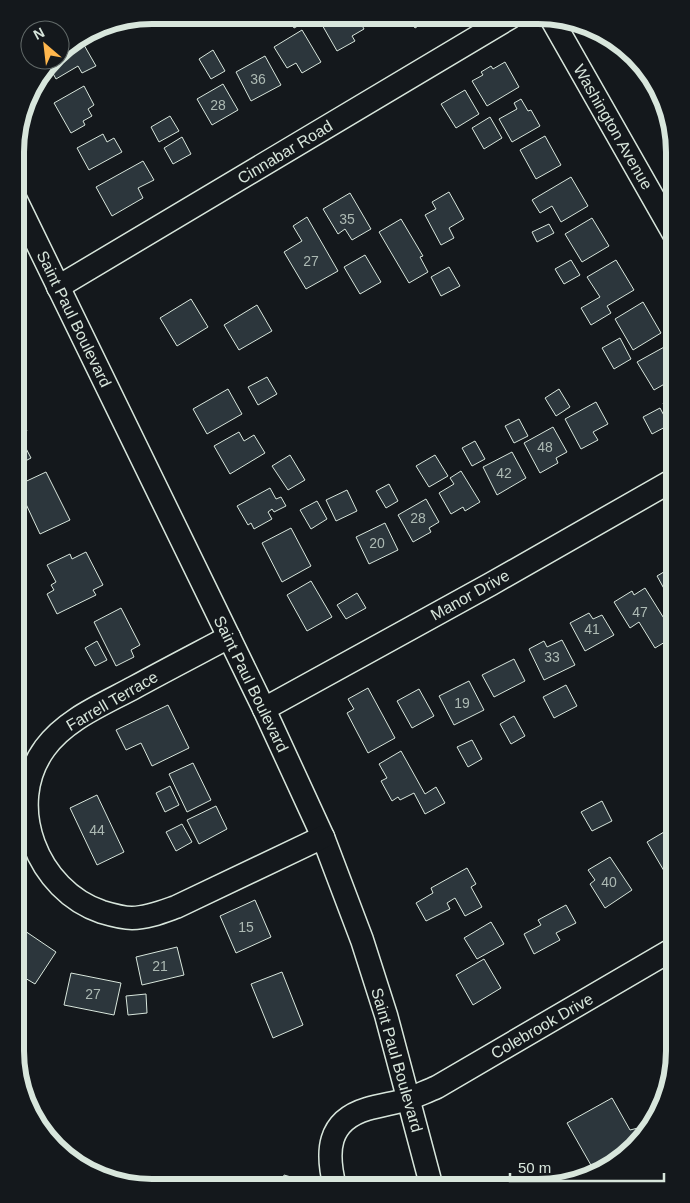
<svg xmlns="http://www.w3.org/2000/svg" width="690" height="1203" font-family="Helvetica,sans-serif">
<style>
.building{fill:#2c363c;stroke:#d8e6dc}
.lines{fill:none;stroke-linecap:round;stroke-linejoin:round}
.minor-casing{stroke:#d8e6dc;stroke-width:25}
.minor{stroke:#14181c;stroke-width:22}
.labels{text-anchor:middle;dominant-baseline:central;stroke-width:4;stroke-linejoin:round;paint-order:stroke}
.number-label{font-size:14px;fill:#adbab4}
.street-label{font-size:16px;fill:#d8e6dc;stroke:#14181c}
.rim{fill:none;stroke:#d8e6dc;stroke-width:6}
</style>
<rect width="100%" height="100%" fill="#14181c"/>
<g class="building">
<polygon points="288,16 304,16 307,21 294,28"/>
<polygon points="323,16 357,16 364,29 352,36 355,41 337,51 321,23 325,20"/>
<polygon points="408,17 433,17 415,28"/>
<polygon points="302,30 321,62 302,73 296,63 287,68 274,47"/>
<polygon points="80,38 96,66 82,73 78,66 56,79 49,66 53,60 60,60 62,49"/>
<polygon points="624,47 628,49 637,63 634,64"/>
<polygon points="213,50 225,71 211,79 199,59"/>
<polygon points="265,56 281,85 251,101 236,72"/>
<polygon points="505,62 519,87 487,106 472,81 483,75 481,72 491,66 493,69"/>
<polygon points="223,84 238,110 212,125 197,99"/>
<polygon points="84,86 94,105 88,109 92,116 83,121 85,125 71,133 54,103"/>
<polygon points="465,90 479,114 456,128 441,104"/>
<polygon points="521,99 528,111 531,110 540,126 512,142 499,119 517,109 514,103"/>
<polygon points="170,116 179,131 159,142 151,127"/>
<polygon points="490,117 502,138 484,149 472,128"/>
<polygon points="103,134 107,142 114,138 122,152 89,170 77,148"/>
<polygon points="545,136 561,165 536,179 520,150"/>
<polygon points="182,137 191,154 173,164 164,148"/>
<polygon points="143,161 154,180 138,188 143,198 112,216 96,187"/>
<polygon points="571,177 588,206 561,222 552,206 540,213 532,200"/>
<polygon points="449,192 464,219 449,228 454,238 441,245 425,215 436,209 432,202"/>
<polygon points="350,193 371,229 352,240 345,229 338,234 323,209"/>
<polygon points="307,217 338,271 306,289 284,252 302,241 293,226"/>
<polygon points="592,218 609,246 582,262 565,234"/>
<polygon points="401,219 423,256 420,257 428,272 409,283 379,232"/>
<polygon points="549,224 554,233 537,242 532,232"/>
<polygon points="365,255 381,282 360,294 344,267"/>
<polygon points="571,260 580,275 564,284 555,269"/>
<polygon points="616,260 634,290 607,306 611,313 591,325 581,308 600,297 587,277"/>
<polygon points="449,267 460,286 441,296 431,277"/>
<polygon points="191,299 208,327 177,346 160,318"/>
<polygon points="643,302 661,333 633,350 615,319"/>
<polygon points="257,305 272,331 239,350 224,325"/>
<polygon points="620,338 631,359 614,369 602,348"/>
<polygon points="666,346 675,361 675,378 654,390 637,362"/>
<polygon points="267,377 277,394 258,405 248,387"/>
<polygon points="228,389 242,414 207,434 193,409"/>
<polygon points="559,389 570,407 556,416 545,398"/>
<polygon points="675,397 675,426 663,403"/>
<polygon points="596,402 608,424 593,432 598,440 581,449 565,419"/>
<polygon points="660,408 669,425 652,434 643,417"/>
<polygon points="18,414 27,431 19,435 31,458 16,466 16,416"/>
<polygon points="519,419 528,436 514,443 505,426"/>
<polygon points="553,427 567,452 556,458 558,463 540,473 524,443"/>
<polygon points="239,432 244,441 254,435 265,453 230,474 214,446"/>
<polygon points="475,441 485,459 472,466 462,448"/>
<polygon points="512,452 526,478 497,495 483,467"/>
<polygon points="290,455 305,480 288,490 272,466"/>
<polygon points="435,455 448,476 429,487 416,466"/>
<polygon points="461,471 480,502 465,511 463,507 451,514 439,493 454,484 450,478"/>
<polygon points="46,472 70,520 40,534 25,502 21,504 16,492 16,486"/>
<polygon points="389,484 398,501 386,508 376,491"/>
<polygon points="270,488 276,499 281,497 286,506 274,512 272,509 268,512 272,519 254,529 251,523 248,525 237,506"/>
<polygon points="347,490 357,511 336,521 326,500"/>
<polygon points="426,499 439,522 429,528 431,532 413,542 398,515"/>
<polygon points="317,501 327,519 311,529 300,510"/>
<polygon points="385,523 398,550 369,564 356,537"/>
<polygon points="291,528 311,566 282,582 262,543"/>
<polygon points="86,552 103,585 93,590 96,595 57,614 47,594 54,590 51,585 56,582 47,565 70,554 72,559"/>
<polygon points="674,566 675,601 672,603 657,576"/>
<polygon points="311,581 332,617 307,631 287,595"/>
<polygon points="645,588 675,636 655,648 639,622 630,628 614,602 632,591 634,595"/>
<polygon points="357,593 366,608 346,619 337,605"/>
<polygon points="121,608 140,645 131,650 134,657 116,666 94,622"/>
<polygon points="589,613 593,619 602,615 614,635 585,651 570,623"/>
<polygon points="562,640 575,665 544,680 529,649 544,641 547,647"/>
<polygon points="97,641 107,660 95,666 85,648"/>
<polygon points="514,659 525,681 494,697 482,675"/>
<polygon points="469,681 484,710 454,725 439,696"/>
<polygon points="566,685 577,706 554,718 543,697"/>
<polygon points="368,688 395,738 368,753 347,713 354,709 348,699"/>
<polygon points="419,689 434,716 412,728 397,701"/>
<polygon points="168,705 189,748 152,766 141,743 126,750 116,730"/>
<polygon points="514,716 525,736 511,744 500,724"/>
<polygon points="472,740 482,759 468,767 457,747"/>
<polygon points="401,751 425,794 436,787 445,803 425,814 414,793 400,800 398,797 392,801 381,781 387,778 379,764"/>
<polygon points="193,763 211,800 187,812 169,774"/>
<polygon points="170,786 179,805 165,812 156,793"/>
<polygon points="97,795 124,852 97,865 70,808"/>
<polygon points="602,801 612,821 592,831 581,812"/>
<polygon points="216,806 227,829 199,844 187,820"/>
<polygon points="182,824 192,842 176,851 166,832"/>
<polygon points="664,832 670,842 675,839 675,872 667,876 647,842"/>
<polygon points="610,857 632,890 605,908 590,884 595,880 588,870"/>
<polygon points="467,868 476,884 471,887 482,907 465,916 455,898 447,903 450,909 426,921 416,903 433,893 431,888"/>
<polygon points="255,900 271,937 236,953 220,916"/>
<polygon points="566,905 576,923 556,933 560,940 534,954 524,934 541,925 538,920"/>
<polygon points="491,922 504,944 477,959 464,938"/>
<polygon points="25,931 56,952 35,984 15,972 15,947"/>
<polygon points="177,947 184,975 142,985 136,957"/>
<polygon points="484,959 501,988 473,1005 456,975"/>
<polygon points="282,972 303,1025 273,1038 251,984"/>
<polygon points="71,973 121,983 114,1015 64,1005"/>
<polygon points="146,994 147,1013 128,1015 126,996"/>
<polygon points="612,1098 630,1130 638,1128 644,1130 647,1134 582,1181 564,1184 592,1167 567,1123"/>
<polygon points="284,1175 319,1185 318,1187 281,1187"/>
</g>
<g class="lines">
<g class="minor-casing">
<g id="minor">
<polyline points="551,18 675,236"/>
<polyline points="16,200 264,709 323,837 362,940 386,1015 432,1188"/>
<polyline points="58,287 511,17"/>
<path d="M229 637C197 654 166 670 135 687 104 704 66 719 45 748 3 805 38 891 102 912 112 915 122 918 132 918 147 918 162 912 176 907L323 837"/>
<polyline points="264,709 491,584 675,479"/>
<path d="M335 1187C326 1152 327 1121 367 1109 381 1105 395 1103 409 1099 418 1095 428 1091 437 1087L675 948"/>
</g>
</g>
<use href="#minor" class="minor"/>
</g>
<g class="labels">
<g class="number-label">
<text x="258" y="79">36</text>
<text x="218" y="105">28</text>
<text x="347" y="219">35</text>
<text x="311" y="261">27</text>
<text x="545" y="447">48</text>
<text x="504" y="473">42</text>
<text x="418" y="518">28</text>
<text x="377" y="543">20</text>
<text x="640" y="612">47</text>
<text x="592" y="629">41</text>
<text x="552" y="657">33</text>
<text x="462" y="703">19</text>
<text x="97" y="830">44</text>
<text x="609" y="882">40</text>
<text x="246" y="927">15</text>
<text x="160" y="966">21</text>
<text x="93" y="994">27</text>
</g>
<g class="street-label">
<text transform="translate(613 127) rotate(60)">Washington Avenue</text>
<text transform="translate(285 152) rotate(-31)">Cinnabar Road</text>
<text transform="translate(74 319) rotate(64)">Saint Paul Boulevard</text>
<text transform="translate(470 595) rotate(-29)">Manor Drive</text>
<text transform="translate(251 684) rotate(64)">Saint Paul Boulevard</text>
<text transform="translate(112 701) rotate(-30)">Farrell Terrace</text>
<text transform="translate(542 1026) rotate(-30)">Colebrook Drive</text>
<text transform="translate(397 1060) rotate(74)">Saint Paul Boulevard</text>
</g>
</g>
<path d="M0 0H690V1203H0ZM152 24H538A128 128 0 0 1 666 152V1051A128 128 0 0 1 538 1179H152A128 128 0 0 1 24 1051V152A128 128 0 0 1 152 24Z" fill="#14181c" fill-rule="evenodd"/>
<path class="rim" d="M152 24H538A128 128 0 0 1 666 152V1051A128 128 0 0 1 538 1179H152A128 128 0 0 1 24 1051V152A128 128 0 0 1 152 24Z"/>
<g transform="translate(45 45) rotate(332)"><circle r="24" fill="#14181c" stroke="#626a69"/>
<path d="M0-4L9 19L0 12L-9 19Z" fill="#ffb74d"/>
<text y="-8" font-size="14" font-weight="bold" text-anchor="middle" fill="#d8e6dc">N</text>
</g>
<path d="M510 1173v8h154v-8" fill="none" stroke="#d8e6dc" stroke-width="2.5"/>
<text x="518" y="1173" font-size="15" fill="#d8e6dc" stroke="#14181c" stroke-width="4" paint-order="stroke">50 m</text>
</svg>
